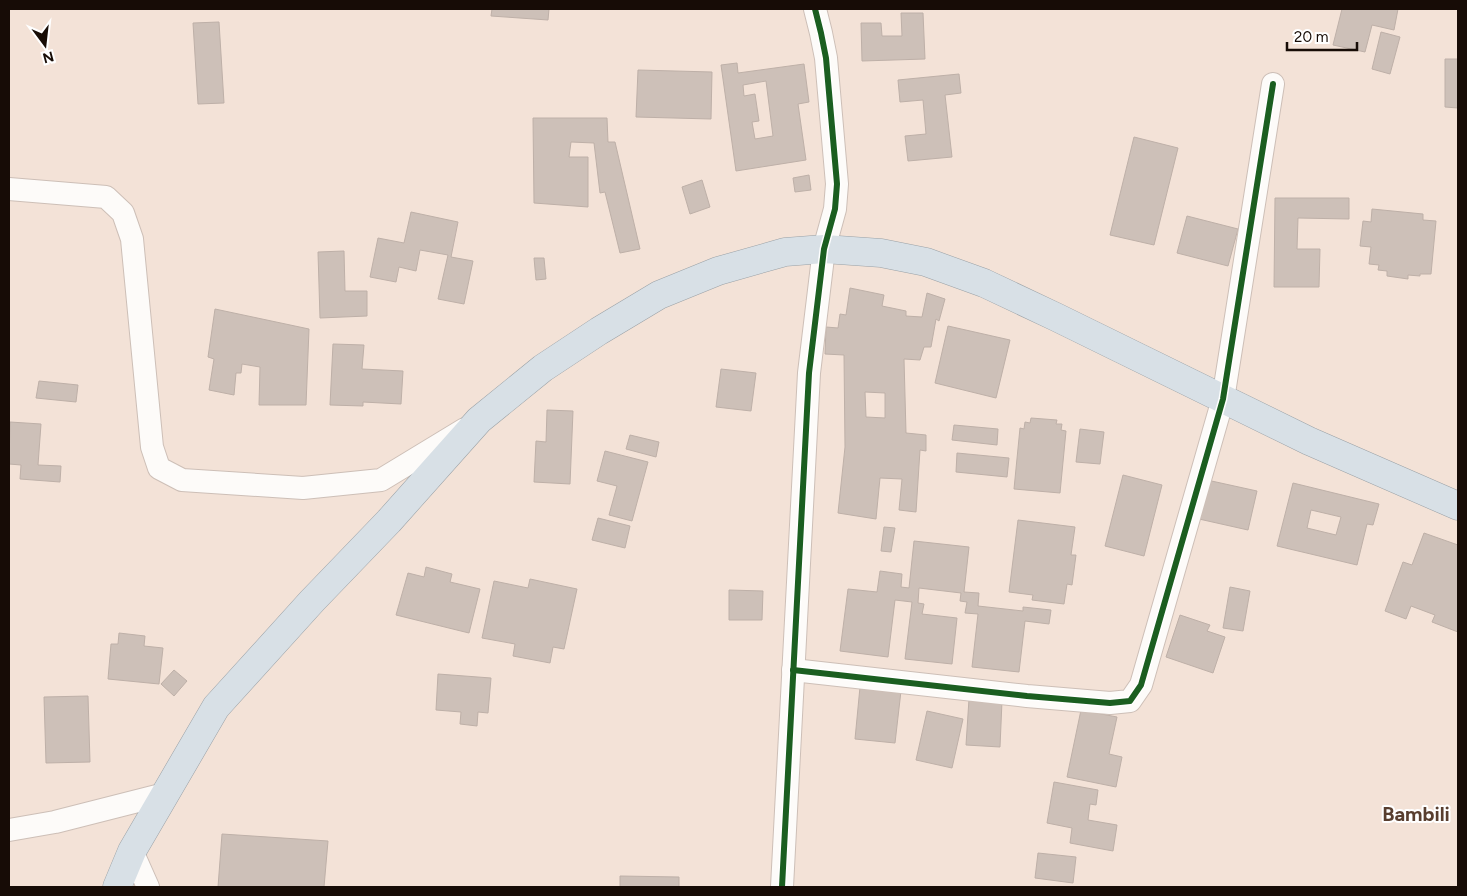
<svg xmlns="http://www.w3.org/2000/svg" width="1467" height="896" font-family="Figtree,sans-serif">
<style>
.building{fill:#cdc0b8;stroke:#beb0a8;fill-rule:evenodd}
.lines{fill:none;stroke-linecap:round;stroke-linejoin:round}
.minor-casing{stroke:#cdbfb7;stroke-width:24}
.trunk-casing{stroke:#9aa1a6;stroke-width:29}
.minor{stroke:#fdfbf9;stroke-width:22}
.trunk{stroke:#d8e0e6;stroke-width:28}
.cycleway-casing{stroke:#fff;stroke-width:9}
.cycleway{stroke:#1b5e20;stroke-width:6}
.labels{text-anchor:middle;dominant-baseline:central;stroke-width:4;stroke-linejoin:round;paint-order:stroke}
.quarter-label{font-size:20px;font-weight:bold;fill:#583e2f;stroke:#fff}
</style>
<rect width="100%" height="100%" fill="#f3e2d7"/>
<g class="building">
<polygon points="492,9 549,9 548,20 491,16"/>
<polygon points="1342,9 1398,9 1394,30 1372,25 1365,52 1333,45"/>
<polygon points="901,13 923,13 925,59 862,61 861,23 881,23 882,36 902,36"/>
<polygon points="219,22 224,103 198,104 193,23"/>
<polygon points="1381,32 1400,37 1390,74 1372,69"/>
<polygon points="1445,59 1458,59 1458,108 1445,107"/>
<path d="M737 63 738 73 804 64 809 102 798 104 806 160 736 171 721 65ZM766 81 773 136 755 139 752 122 759 121 755 94 744 96 743 85Z"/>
<polygon points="638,70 712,72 711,119 636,117"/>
<polygon points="959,74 961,93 945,95 952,157 908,161 905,136 926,134 923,100 900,102 898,80"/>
<polygon points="533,118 607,118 608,142 615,142 640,249 620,253 605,192 600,193 594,143 571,142 569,157 588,157 588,207 534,203"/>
<polygon points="1134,137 1178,148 1154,245 1110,235"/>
<polygon points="809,175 811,190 795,192 793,178"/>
<polygon points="702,180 710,207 690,214 682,187"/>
<polygon points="1275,198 1349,198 1349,219 1298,218 1297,249 1320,249 1319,287 1274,287"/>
<polygon points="1372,209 1423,214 1423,220 1436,221 1431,274 1420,274 1420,276 1408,275 1408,279 1387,276 1387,271 1378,270 1379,265 1369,264 1371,247 1360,246 1363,221 1371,222"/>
<polygon points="411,212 458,222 451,257 473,261 464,304 438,299 448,255 420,250 416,271 399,267 396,282 370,277 378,238 404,243"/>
<polygon points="1187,216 1238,229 1228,266 1177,253"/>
<polygon points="344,251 345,291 367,291 367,316 320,318 318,252"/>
<polygon points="534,258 544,258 546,279 536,280"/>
<path d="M850 288 884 295 882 306 906 311V316L922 317 927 293 945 299 939 321 936 319 931 347H924L920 360 904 359 906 433 926 435V451L920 450 916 512 899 510 902 479 880 478 876 519 838 513 845 447 844 355 825 354 826 327 838 328 840 314 846 315ZM865 392 885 393V418L866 417Z"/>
<polygon points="215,309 309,329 306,405 259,405 260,367 242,364 241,373 236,373 234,395 209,390 214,359 208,357"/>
<polygon points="948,326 1010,340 996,398 935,383"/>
<polygon points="333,344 364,345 362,369 403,371 401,404 363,402 363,406 330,405"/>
<polygon points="721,369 756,373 751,411 716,407"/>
<polygon points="39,381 78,385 76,402 36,398"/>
<polygon points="547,410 573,411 570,484 534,482 536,441 546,442"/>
<polygon points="1031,418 1057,420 1056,424 1062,424 1061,430 1066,431 1060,493 1014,489 1020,428 1024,429 1025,422 1030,423"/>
<polygon points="10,422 41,424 38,465 61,466 60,482 20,479 21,465 9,464"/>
<polygon points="954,425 998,429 997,445 952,440"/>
<polygon points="1080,429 1104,432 1100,464 1076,462"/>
<polygon points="630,435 659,442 656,457 626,449"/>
<polygon points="605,451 648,462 632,521 609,515 617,486 597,481"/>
<polygon points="957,453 1009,458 1007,477 956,472"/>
<polygon points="1123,475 1162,485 1144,556 1105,546"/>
<polygon points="1207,480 1257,491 1248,530 1199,519"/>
<path d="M1293 483 1379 504 1373 525 1367 524 1357 565 1277 546ZM1311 510 1341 517 1336 535 1307 528Z"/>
<polygon points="598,518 630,526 625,548 592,540"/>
<polygon points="1018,520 1075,527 1071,555 1076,555 1072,585 1067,584 1064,604 1032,600 1033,595 1009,592"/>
<polygon points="884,527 895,528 891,552 881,551"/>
<polygon points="1424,533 1458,545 1458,632 1432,622 1435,615 1411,606 1406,619 1385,611 1403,562 1412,565"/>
<polygon points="914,541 969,547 964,592 979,593 978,606 1023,611 1023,607 1051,610 1049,624 1025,621 1019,672 972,667 978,614 965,613 967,602 960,601 961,593 919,588 918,603 924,604 922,614 957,618 952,664 905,659 912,602 895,600 888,657 840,651 848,589 877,592 880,571 902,574 901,587 909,588"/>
<polygon points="426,567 452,574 450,582 480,589 469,633 396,615 408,573 424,577"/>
<polygon points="530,579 577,589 564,649 553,647 550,663 513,656 515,644 482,638 494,581 528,588"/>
<polygon points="1230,587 1250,591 1243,631 1223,628"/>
<polygon points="729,590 763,591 762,620 729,620"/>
<polygon points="1180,615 1210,625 1207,631 1225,637 1213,673 1166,657"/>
<polygon points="119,633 145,636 144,646 163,648 159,684 108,679 111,644 118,644"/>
<polygon points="174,670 187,681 174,696 161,684"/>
<polygon points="438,674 491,678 488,713 478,712 477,726 460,724 461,712 436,710"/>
<polygon points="860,687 901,691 895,743 855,739"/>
<polygon points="88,696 90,762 46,763 44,697"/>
<polygon points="969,699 1002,701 1000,747 966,745"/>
<polygon points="1081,710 1117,717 1109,754 1122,757 1116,787 1067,777"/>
<polygon points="927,711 963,719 952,768 916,760"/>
<polygon points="1054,782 1098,790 1096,805 1090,804 1088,820 1117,825 1113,851 1070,843 1072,828 1047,823"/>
<polygon points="222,834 328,841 324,887 218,887"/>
<polygon points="1038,853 1076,857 1073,883 1035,878"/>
<polygon points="620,876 679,877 679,887 620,887"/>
</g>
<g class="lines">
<g class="minor-casing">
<g id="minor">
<polyline points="9,189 106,197 123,213 132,239 152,447 159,468 182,480 303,488 381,480 465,429"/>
<polyline points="793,670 1027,696 1110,703 1130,701 1141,685 1223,399 1273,84"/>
<polyline points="9,830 55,822 165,794"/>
<polyline points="132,851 148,887"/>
<polyline points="782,887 809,373 824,249 835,209 837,184 826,58 821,33 815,9"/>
</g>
</g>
<g class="trunk-casing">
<polyline id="trunk" points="117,887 132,851 216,707 312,601 389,521 479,420 543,368 599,331 659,295 718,271 785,252 824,249 881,253 926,262 984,283 1056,317 1309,441 1458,506"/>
</g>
<use href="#minor" class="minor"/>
<use href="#trunk" class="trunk"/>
<g class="cycleway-casing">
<g id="cycleway">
<polyline points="793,670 1027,696 1110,703 1130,701 1141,685 1223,399 1273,84"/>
<polyline points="782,887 809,373 824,249 835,209 837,184 826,58 821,33 815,9"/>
</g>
</g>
<use href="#cycleway" class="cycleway"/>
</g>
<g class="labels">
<g class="quarter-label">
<text x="1416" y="814">Bambili</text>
</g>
</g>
<rect width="1467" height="896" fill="none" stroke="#170c06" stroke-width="20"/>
<g transform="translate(45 45) rotate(165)" stroke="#ffffff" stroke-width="4" paint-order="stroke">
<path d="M0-4L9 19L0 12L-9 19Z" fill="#170c06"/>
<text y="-8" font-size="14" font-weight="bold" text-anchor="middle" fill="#170c06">N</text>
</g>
<path d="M1287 42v8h70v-8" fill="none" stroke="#170c06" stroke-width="2.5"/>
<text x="1294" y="42" font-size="15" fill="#170c06" stroke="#ffffff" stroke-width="4" paint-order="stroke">20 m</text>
</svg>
